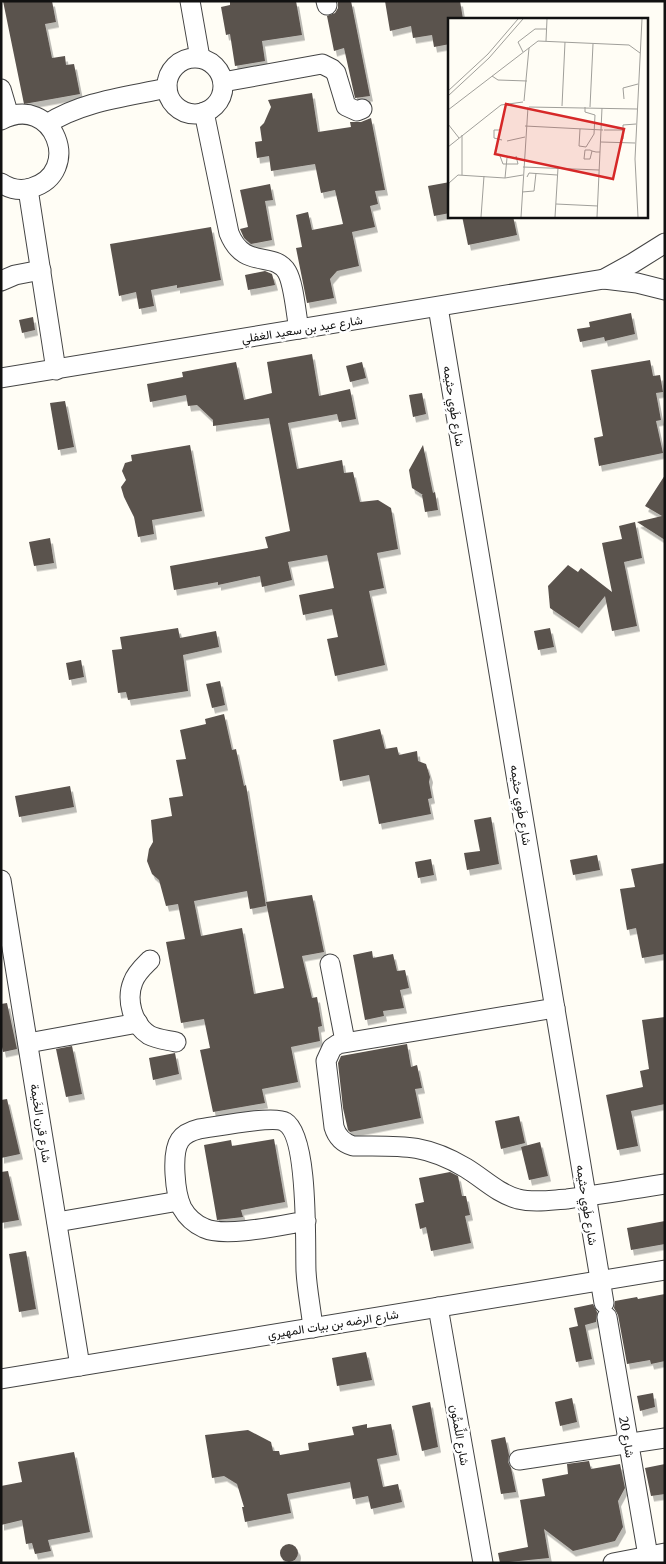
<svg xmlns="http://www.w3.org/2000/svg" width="666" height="1564" font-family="Merriweather,Vazirmatn,serif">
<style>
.building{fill:#5a524d;filter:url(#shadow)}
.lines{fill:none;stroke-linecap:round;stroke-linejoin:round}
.minor-casing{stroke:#444;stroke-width:21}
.minor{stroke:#fff;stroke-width:19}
.labels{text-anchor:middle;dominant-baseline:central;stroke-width:5;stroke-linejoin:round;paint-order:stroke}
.street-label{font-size:12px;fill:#111;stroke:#fff}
.inset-road{fill:none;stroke:#a09f9a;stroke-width:1}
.view{fill:#d62828;fill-opacity:0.15;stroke:#d62828;stroke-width:2.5}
.inset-edge{fill:none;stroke:#111;stroke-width:2.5}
</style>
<defs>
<filter id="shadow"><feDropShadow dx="3" dy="5.5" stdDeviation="0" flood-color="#0004"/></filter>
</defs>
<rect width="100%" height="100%" fill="#fffdf5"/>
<g class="building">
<polygon points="3,1 52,1 56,22 45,24 52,58 65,56 66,65 74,64 80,94 24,104"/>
<polygon points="230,1 296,1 302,35 262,41 265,61 235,66 230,34 226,35 221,7 230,5"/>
<polygon points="338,1 351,1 370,96 355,98 344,48 334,51 327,16 335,13 338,8"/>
<polygon points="385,1 460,1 463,19 450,19 450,44 434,47 432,35 413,38 411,26 390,31"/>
<polygon points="312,93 318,132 351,127 350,122 361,122 371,118 385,190 375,191 378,204 370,206 375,227 352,232 359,266 337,271 330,279 334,298 307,303 296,248 302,247 296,215 308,212 312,230 343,224 335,190 321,193 315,164 271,171 269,156 257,158 255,142 262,141 260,127 264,123 271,107 268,100"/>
<polygon points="450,182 450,213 434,216 428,186"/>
<polygon points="270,184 273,200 265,201 272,240 251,244 244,238 240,229 248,227 240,190"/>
<polygon points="462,216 513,216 517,235 468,245"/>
<polygon points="211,227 221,280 177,288 177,285 151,290 154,306 139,309 136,292 119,296 110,244"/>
<polygon points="265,271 272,274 275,285 248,290 245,275"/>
<polygon points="631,313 635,334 605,341 604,337 580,342 577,329 590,327 589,322"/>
<polygon points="33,317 35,330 22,333 19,320"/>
<polygon points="312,354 319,396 350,389 356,419 339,422 337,414 288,423 297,469 342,460 344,473 353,472 360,502 378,500 391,508 398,549 377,553 384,588 369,591 385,665 335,676 327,639 338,637 332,609 303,615 299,595 334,588 327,555 288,562 292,580 262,587 260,576 218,585 218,582 174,590 170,566 268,548 265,537 290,531 269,418 213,426 213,420 197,405 188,406 186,395 150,402 147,384 183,377 182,372 236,362 244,400 272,393 267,362"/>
<polygon points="650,360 653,376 660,375 663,392 656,393 661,420 656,421 663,453 599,466 594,438 603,436 591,370"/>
<polygon points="362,362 366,378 350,382 346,366"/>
<polygon points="422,393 426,414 413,417 409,395"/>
<polygon points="65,401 74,447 58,450 50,403"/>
<polygon points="190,445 202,511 152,520 154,534 138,537 134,517 124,497 121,487 126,480 122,471 125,463 132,461 131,455"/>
<polygon points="423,445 433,493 435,492 438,510 425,512 422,495 423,495 412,488 409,470"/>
<polygon points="665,475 665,540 637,522 662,516 645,506"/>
<polygon points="635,522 642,558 624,562 637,626 612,631 605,596 579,628 550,608 548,586 568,565 578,572 581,568 612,592 602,543 622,539 619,526"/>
<polygon points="50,538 54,563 34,566 29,542"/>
<polygon points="178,628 180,638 216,631 219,647 183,655 188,691 128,700 126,692 118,693 112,650 122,649 120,637"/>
<polygon points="550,628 554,647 538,650 534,631"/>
<polygon points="81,660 84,677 69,680 66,663"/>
<polygon points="220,681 225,705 212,708 206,684"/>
<polygon points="224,714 232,750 236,749 244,786 246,785 266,906 250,909 247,891 194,901 201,936 242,928 254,994 284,988 266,902 312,895 324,952 302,956 312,998 317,997 322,1026 318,1027 320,1041 291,1047 298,1082 262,1089 265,1103 213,1112 200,1050 210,1048 204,1019 181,1023 166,942 185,939 178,904 166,906 159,880 152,874 147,861 149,849 153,842 151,820 172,816 169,798 183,796 176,760 186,759 180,730 206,724 205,719"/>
<polygon points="380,729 385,749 397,747 399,755 417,751 418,761 426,764 430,777 429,782 432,798 428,799 431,814 379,824 369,775 340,781 333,740"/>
<polygon points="70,786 74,807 19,817 15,796"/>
<polygon points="491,817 499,864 467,870 464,853 480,851 474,820"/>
<polygon points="597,855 600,870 573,875 570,860"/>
<polygon points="431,859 434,875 418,878 415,862"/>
<polygon points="665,863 665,954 642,958 636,928 627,930 620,889 635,887 631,869"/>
<polygon points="372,951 373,958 393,954 397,971 405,970 409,988 400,990 404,1008 383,1011 384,1016 365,1020 353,955"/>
<polygon points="7,1003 17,1049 3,1052 1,1042 1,1004"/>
<polygon points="665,1017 665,1104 631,1111 638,1146 617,1150 606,1095 643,1087 640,1071 649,1069 642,1020"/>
<polygon points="407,1044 411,1067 417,1065 422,1088 415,1089 421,1118 350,1132 348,1130 343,1108 338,1063 341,1056"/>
<polygon points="72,1046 82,1094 66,1097 56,1049"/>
<polygon points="175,1053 179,1074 153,1080 149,1058"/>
<polygon points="7,1099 20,1154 1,1158 1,1100"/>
<polygon points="519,1116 525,1143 501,1149 495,1121"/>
<polygon points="274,1139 285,1202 241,1210 243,1217 217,1220 204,1145 231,1140 232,1146"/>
<polygon points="540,1142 548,1176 529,1180 521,1147"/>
<polygon points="8,1171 19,1220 1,1223 1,1172"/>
<polygon points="450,1172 458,1176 462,1196 466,1196 470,1215 465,1216 471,1243 431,1251 426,1227 420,1229 415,1204 424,1202 419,1178"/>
<polygon points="665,1221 665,1244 631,1250 627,1228"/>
<polygon points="26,1251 36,1309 19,1312 9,1254"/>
<polygon points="665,1294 665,1361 651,1364 650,1360 627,1364 618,1315 614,1308 615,1301 637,1297 638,1299"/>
<polygon points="593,1304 597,1312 596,1322 585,1325 592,1359 576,1362 569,1328 578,1326 574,1308"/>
<polygon points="366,1352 372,1380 337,1386 332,1358"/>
<polygon points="653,1393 655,1407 640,1411 637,1396"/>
<polygon points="572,1398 577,1422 560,1426 555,1402"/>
<polygon points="430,1402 438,1447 422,1451 412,1406"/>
<polygon points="367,1424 367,1428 391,1424 397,1455 377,1459 383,1487 398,1484 402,1502 371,1509 368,1496 353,1499 350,1482 287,1494 291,1513 245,1522 242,1507 244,1507 237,1484 224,1476 212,1478 205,1435 248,1430 271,1442 273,1451 279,1451 280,1455 309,1450 308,1443 354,1435 352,1427"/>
<polygon points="505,1437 509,1455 508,1462 511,1468 516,1492 501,1494 491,1440"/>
<polygon points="74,1452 90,1532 48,1540 51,1551 35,1554 32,1543 26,1544 22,1520 1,1525 1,1486 22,1482 18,1462"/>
<polygon points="589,1461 591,1469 620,1464 625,1488 618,1501 623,1527 615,1541 573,1551 544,1529 549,1558 500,1563 498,1553 528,1547 520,1500 545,1496 542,1479 568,1474 567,1464"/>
<polygon points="665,1464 665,1494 651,1496 645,1468"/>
<circle cx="289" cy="1553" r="9"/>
</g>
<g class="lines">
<g class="minor-casing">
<g id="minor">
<polyline points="190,1 200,58"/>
<polyline points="326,1 327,5"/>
<circle cx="195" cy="86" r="28"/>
<polyline points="223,82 322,64 332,69 336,73 346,106 357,111 362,109"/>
<polyline points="1,89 9,116"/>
<path d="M204 112 229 233C244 271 274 250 287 272 294 284 296 315 299 329"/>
<path d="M1 120C54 92 84 173 31 188 21 191 10 189 1 183"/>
<path d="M47 124C83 101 126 97 167 88"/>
<polyline points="28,189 56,370"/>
<polyline points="604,279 633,263 665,243"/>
<polyline points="1,281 15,275 41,270"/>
<polyline points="438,307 604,1303"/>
<polyline points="1,378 604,279 637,283 665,290"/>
<polyline points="1,880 80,1366"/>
<path d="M150 960C144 966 136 973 133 982 126 999 132 1024 149 1035 156 1039 167 1040 176 1042"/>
<polyline points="330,964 345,1041"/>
<path d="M555 1008 338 1044 332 1048 326 1061 334 1127C337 1137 343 1143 353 1146 400 1146 424 1143 466 1168 484 1179 497 1193 518 1199 534 1203 551 1200 567 1199 600 1195 632 1189 665 1184"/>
<polyline points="28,1043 138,1023"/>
<path d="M306 1221C282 1225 225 1238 204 1228 195 1224 187 1217 182 1208 175 1194 171 1153 180 1140 184 1134 191 1131 199 1129 215 1127 274 1115 285 1122 309 1136 305 1244 306 1271 307 1290 311 1309 313 1328"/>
<polyline points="57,1222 179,1201"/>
<polyline points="438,1307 483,1563"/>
<polyline points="607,1317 648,1556"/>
<polyline points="1,1379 665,1270"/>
<polyline points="519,1460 665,1438"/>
<polyline points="613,1563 665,1553"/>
</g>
</g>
<use href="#minor" class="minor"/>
</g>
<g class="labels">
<g class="street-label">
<text transform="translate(302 329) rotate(-9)">شارع عيد بن سعيد الغفلي</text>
<text transform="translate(454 406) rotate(81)">شارع طَوِي حثيمه</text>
<text transform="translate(521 805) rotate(81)">شارع طَوِي حثيمه</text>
<text transform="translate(41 1123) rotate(81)">شارع قرن الخَيمة</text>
<text transform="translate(587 1205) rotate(81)">شارع طَوِي حثيمه</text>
<text transform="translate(333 1324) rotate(-9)">شارع الرضه بن بيات المهيري</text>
<text transform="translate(460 1435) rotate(80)">شارع اللِّمتُون</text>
<text transform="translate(627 1437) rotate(80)">شارع 20</text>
</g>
</g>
<g transform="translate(448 18)">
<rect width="200" height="200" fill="#fffdf5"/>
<path class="inset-road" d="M98 23 99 1M75 34 70 24 87 11H98M44 58 50 62 79 63M0 73 40 36 70 1M0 78 41 40 75 1M176 81 175 70 190 66M76 83 81 30M114 88 117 24M81 89 189 91M142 89 145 26M0 92 90 23 181 27 192 35M0 106 11 120M77 108 155 112M132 111 131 128 138 129 146 116 147 97 137 94V89M53 112H46V120L54 122M156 112H175M175 121V107L188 106M59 123 77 119M153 124 187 125M0 129 53 87 75 84M144 133 142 141H136L137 132H142L144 133 148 134H152M52 138 55 146H70L68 138M75 149 151 152M14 157V117M79 159 81 155 109 157M57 160 59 140M74 174 86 173 88 155M0 183 1 165 10 157 57 160 75 157M108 186 150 188M33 199 36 158M73 199 80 89M107 199 110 150M149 199 154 90M190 199 187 141 194 1"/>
<path class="view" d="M58 86 176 111 165 161 47 136Z"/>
<rect width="200" height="200" class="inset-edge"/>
</g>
<rect width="666" height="1564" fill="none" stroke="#111111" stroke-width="5"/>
</svg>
